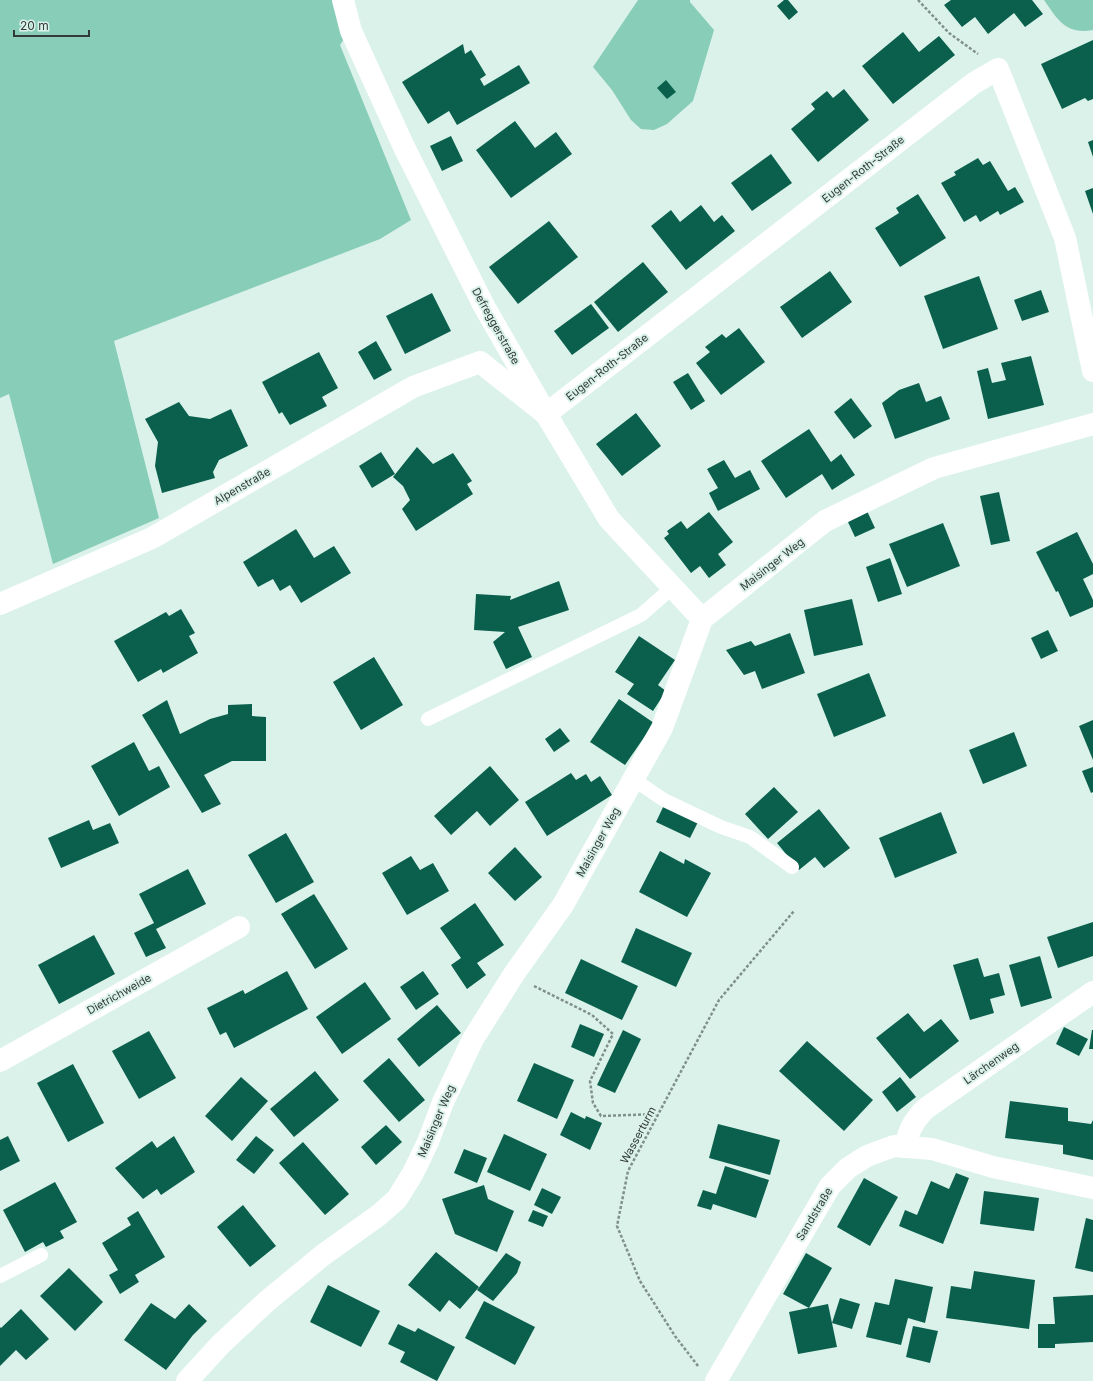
<svg xmlns="http://www.w3.org/2000/svg" width="1093" height="1381" font-family="Inter,sans-serif">
<style>
.green{fill:#88cdb7}
.building{fill:#0a604d}
.lines{fill:none;stroke-linecap:round;stroke-linejoin:round}
.path{stroke:#80908b;stroke-width:2.5;stroke-dasharray:3 2;stroke-linecap:butt}
.lane{stroke:#fff;stroke-width:14}
.street{stroke:#fff;stroke-width:22}
.labels{text-anchor:middle;dominant-baseline:central;stroke-width:4;stroke-linejoin:round;paint-order:stroke}
.street-label{font-size:11px;fill:#313a37;stroke:#dbf2ea}
</style>
<rect width="100%" height="100%" fill="#dbf2ea"/>
<g class="green">
<polygon points="0,0 347,0 352,27 340,45 411,220 380,239 114,341 159,518 53,564 9,394 0,398"/>
<polygon points="638,0 690,0 690,2 714,30 693,101 667,124 654,130 641,129 631,120 612,90 593,67"/>
<path d="M1044 0H1093V30C1066 35 1058 20 1044 0Z"/>
</g>
<g class="building">
<polygon points="784,0 788,0 798,12 789,20 777,6"/>
<polygon points="951,0 1032,0 1043,14 1025,27 1014,13 988,34 975,17 962,27 944,5"/>
<polygon points="903,32 919,52 939,36 955,55 893,104 862,66"/>
<polygon points="1093,40 1093,99 1088,101 1085,98 1062,109 1041,64"/>
<polygon points="463,44 465,54 471,50 486,75 480,79 484,86 519,65 530,83 457,125 449,111 428,124 402,82"/>
<polygon points="666,80 676,92 667,99 657,88"/>
<polygon points="844,89 869,120 818,162 791,129 815,109 811,104 827,91 833,98"/>
<polygon points="515,121 535,148 556,132 572,154 511,198 476,150"/>
<polygon points="451,136 463,161 442,171 430,146"/>
<polygon points="1093,140 1093,157 1088,142"/>
<polygon points="771,154 792,183 752,211 731,183"/>
<polygon points="978,158 983,165 990,161 1008,191 1015,187 1024,202 1000,215 998,211 980,222 976,215 964,222 941,183 956,175 954,172"/>
<polygon points="1093,188 1093,214 1085,191"/>
<polygon points="918,194 946,238 900,267 875,228 899,213 896,208"/>
<polygon points="701,205 714,222 722,215 735,231 686,270 651,226 671,210 680,222"/>
<polygon points="549,221 578,257 518,304 489,267"/>
<polygon points="643,262 668,292 618,332 594,302"/>
<polygon points="830,271 852,302 802,338 780,307"/>
<polygon points="979,276 998,329 943,349 924,296"/>
<polygon points="1041,290 1049,312 1022,321 1014,300"/>
<polygon points="432,293 451,331 405,354 386,316"/>
<polygon points="591,304 609,328 572,355 554,331"/>
<polygon points="739,328 765,362 721,395 696,363 710,352 705,347 722,334 726,338"/>
<polygon points="376,341 392,370 374,380 358,352"/>
<polygon points="319,352 338,388 322,397 327,406 290,425 282,412 279,414 262,382"/>
<polygon points="1031,356 1044,405 988,419 977,371 988,368 992,383 1006,380 1001,363"/>
<polygon points="688,373 705,401 691,410 673,382"/>
<polygon points="919,383 926,402 941,396 950,419 895,439 882,403 899,390"/>
<polygon points="851,398 872,426 854,439 834,412"/>
<polygon points="179,402 189,416 210,419 231,409 248,446 219,460 213,472 215,478 162,493 155,466 158,442 145,419"/>
<polygon points="636,413 661,446 622,476 596,444"/>
<polygon points="809,429 831,462 841,454 855,475 832,490 822,474 786,498 761,461"/>
<polygon points="417,447 433,464 453,453 472,481 467,484 473,494 416,531 402,509 410,500 403,486 393,477"/>
<polygon points="381,452 395,474 372,488 359,466"/>
<polygon points="724,460 735,478 750,470 760,489 718,511 709,493 718,488 707,469"/>
<polygon points="999,492 1010,541 991,545 980,496"/>
<polygon points="867,511 875,528 855,537 847,520"/>
<polygon points="709,512 733,542 718,554 726,565 709,578 700,566 691,573 664,538 669,534 667,531 681,521 687,529"/>
<polygon points="943,523 960,566 907,587 889,544"/>
<polygon points="296,529 314,558 334,546 351,573 301,603 290,585 280,591 273,579 258,587 243,562"/>
<polygon points="1077,532 1093,564 1093,574 1083,579 1093,600 1093,607 1070,617 1058,591 1056,592 1036,552"/>
<polygon points="890,558 902,594 878,602 866,567"/>
<polygon points="559,581 569,610 518,627 532,657 506,669 493,642 505,632 474,630 476,594 511,596 510,600"/>
<polygon points="852,599 863,645 814,656 804,610"/>
<polygon points="181,609 195,633 189,636 198,653 163,673 161,669 138,682 114,641 166,612 169,616"/>
<polygon points="1048,630 1058,651 1041,659 1031,638"/>
<polygon points="790,633 805,673 762,689 755,671 744,675 726,650 751,641 755,646"/>
<polygon points="639,636 675,660 658,685 666,691 653,711 627,694 634,684 615,672"/>
<polygon points="374,657 403,705 361,730 333,682"/>
<polygon points="869,673 886,716 834,737 817,694"/>
<polygon points="619,699 654,723 625,765 590,742"/>
<polygon points="167,700 180,734 210,719 228,714 228,705 252,704 252,716 266,717 266,761 232,761 204,775 221,804 202,813 142,715"/>
<polygon points="1093,720 1093,760 1079,726"/>
<polygon points="560,728 570,741 554,752 545,739"/>
<polygon points="1014,732 1027,766 983,784 969,750"/>
<polygon points="134,742 149,771 159,766 170,787 119,816 91,766"/>
<polygon points="490,766 519,800 490,826 477,811 451,835 434,816"/>
<polygon points="1093,767 1093,792 1091,793 1082,771"/>
<polygon points="571,773 576,780 586,774 591,782 600,776 612,795 547,836 525,802"/>
<polygon points="774,787 798,812 768,839 745,814"/>
<polygon points="665,803 699,820 690,838 656,822"/>
<polygon points="819,809 850,848 824,868 815,857 799,870 777,843"/>
<polygon points="941,812 957,853 895,878 879,838"/>
<polygon points="89,820 93,830 110,823 119,843 61,868 48,838"/>
<polygon points="286,833 314,882 276,903 248,855"/>
<polygon points="515,847 542,877 515,901 488,873"/>
<polygon points="660,851 684,864 685,859 711,873 687,917 639,892"/>
<polygon points="411,856 420,870 433,863 449,891 407,915 382,873"/>
<polygon points="188,869 206,904 156,929 166,948 146,957 134,933 154,923 139,894"/>
<polygon points="314,894 348,949 315,969 281,914"/>
<polygon points="475,903 504,945 477,963 486,975 467,989 451,965 461,958 440,928"/>
<polygon points="1093,922 1093,956 1058,968 1047,937"/>
<polygon points="636,928 692,953 676,987 621,962"/>
<polygon points="94,935 115,974 59,1004 38,965"/>
<polygon points="1040,956 1052,998 1021,1007 1009,965"/>
<polygon points="978,958 984,977 999,973 1005,995 990,999 994,1013 970,1020 953,965"/>
<polygon points="581,959 638,986 622,1020 565,993"/>
<polygon points="287,971 308,1009 234,1048 226,1032 220,1035 207,1008 243,990 245,994"/>
<polygon points="423,971 439,994 416,1010 400,987"/>
<polygon points="365,982 391,1019 342,1054 316,1017"/>
<polygon points="437,1005 461,1033 419,1067 397,1039"/>
<polygon points="908,1013 924,1032 941,1019 959,1041 910,1079 876,1038"/>
<polygon points="580,1024 604,1034 594,1057 571,1047"/>
<polygon points="1064,1027 1088,1039 1079,1056 1056,1044"/>
<polygon points="623,1030 641,1039 615,1093 597,1085"/>
<polygon points="1092,1030 1093,1030 1093,1049 1089,1049"/>
<polygon points="149,1031 176,1078 139,1099 112,1051"/>
<polygon points="807,1041 873,1100 844,1131 779,1071"/>
<polygon points="389,1058 425,1100 399,1122 363,1081"/>
<polygon points="534,1063 574,1080 557,1119 517,1101"/>
<polygon points="73,1064 104,1123 68,1142 37,1083"/>
<polygon points="315,1071 339,1100 294,1137 270,1109"/>
<polygon points="241,1077 268,1101 232,1141 205,1116"/>
<polygon points="900,1077 916,1097 897,1112 882,1092"/>
<polygon points="1010,1101 1068,1108 1068,1121 1091,1124 1093,1120 1093,1160 1063,1154 1063,1145 1005,1138"/>
<polygon points="571,1112 585,1119 586,1116 602,1123 590,1150 560,1135"/>
<polygon points="718,1124 780,1140 770,1175 709,1158"/>
<polygon points="386,1125 402,1142 376,1165 361,1147"/>
<polygon points="504,1134 547,1154 530,1191 487,1172"/>
<polygon points="8,1136 20,1161 0,1171 0,1140"/>
<polygon points="174,1136 195,1172 161,1195 157,1189 143,1199 115,1168 152,1141 157,1148"/>
<polygon points="256,1136 274,1150 254,1174 236,1160"/>
<polygon points="303,1142 349,1194 325,1215 279,1163"/>
<polygon points="464,1149 487,1158 477,1183 454,1173"/>
<polygon points="725,1166 769,1180 756,1218 713,1204 711,1210 697,1206 703,1190 716,1194"/>
<polygon points="956,1173 969,1178 943,1244 899,1226 905,1210 917,1215 931,1181 949,1189"/>
<polygon points="864,1178 898,1197 870,1246 837,1227"/>
<polygon points="55,1182 77,1222 60,1231 64,1238 46,1247 43,1242 25,1252 3,1210"/>
<polygon points="484,1185 488,1199 514,1211 497,1252 455,1234 442,1199"/>
<polygon points="542,1188 561,1197 552,1214 534,1205"/>
<polygon points="984,1191 1039,1198 1034,1231 980,1224"/>
<polygon points="243,1205 276,1246 250,1267 217,1227"/>
<polygon points="533,1210 548,1216 543,1227 528,1221"/>
<polygon points="138,1211 165,1257 135,1275 139,1282 120,1294 109,1275 118,1270 102,1243 131,1225 127,1218"/>
<polygon points="1086,1218 1093,1220 1093,1272 1075,1268"/>
<polygon points="436,1252 479,1287 460,1309 449,1300 440,1312 408,1285"/>
<polygon points="506,1253 521,1262 517,1273 493,1301 477,1290"/>
<polygon points="806,1253 832,1268 809,1308 783,1294"/>
<polygon points="69,1268 103,1302 75,1331 40,1296"/>
<polygon points="974,1271 1035,1280 1029,1329 946,1318 951,1286 971,1289"/>
<polygon points="895,1279 933,1287 925,1323 908,1318 901,1345 866,1337 875,1302 889,1305"/>
<polygon points="328,1285 380,1311 361,1347 310,1322"/>
<polygon points="1093,1295 1093,1342 1055,1344 1055,1348 1038,1348 1038,1324 1055,1324 1053,1297"/>
<polygon points="840,1298 860,1304 852,1329 832,1323 837,1347 798,1354 789,1312 828,1304 832,1323"/>
<polygon points="484,1301 535,1327 515,1365 465,1338"/>
<polygon points="151,1303 175,1319 189,1304 207,1321 193,1335 166,1370 124,1340"/>
<polygon points="21,1309 49,1339 26,1360 16,1350 0,1366 0,1327 1,1328"/>
<polygon points="398,1324 415,1332 418,1328 455,1347 437,1381 400,1362 405,1352 388,1344"/>
<polygon points="913,1326 938,1331 930,1363 906,1357"/>
</g>
<g class="lines">
<g class="path">
<polyline points="918,0 949,33 978,54"/>
<polyline points="534,986 592,1015 613,1034 590,1081 593,1103 601,1116 658,1114"/>
<polyline points="698,1366 675,1336 640,1281 617,1226 628,1171 719,1000 794,911"/>
</g>
<g class="lane">
<polyline points="428,719 641,615 673,587"/>
<polyline points="633,779 664,800 721,827 750,837 792,867"/>
<polyline points="0,1276 41,1255"/>
</g>
<g class="street">
<polyline points="343,0 351,31 404,147 484,306 546,414 609,519 702,619"/>
<polyline points="0,604 152,538 413,387 480,362 546,414 974,83 998,69 1065,238 1093,371"/>
<polyline points="0,1061 239,927"/>
<path d="M905 1147C909 1129 913 1122 925 1109L1093 992"/>
<polyline points="187,1381 221,1344 266,1302 323,1255 379,1215 397,1199 413,1173 428,1142 443,1102 473,1039 514,974 563,905 662,728 702,619 825,521 934,468 1093,424"/>
<polyline points="716,1381 830,1186 848,1168 867,1156 894,1146 932,1149 993,1167 1093,1188"/>
</g>
</g>
<g class="labels">
<g class="street-label">
<text transform="translate(863 169) rotate(-38)">Eugen-Roth-Straße</text>
<text transform="translate(496 326) rotate(61)">Defreggerstraße</text>
<text transform="translate(607 367) rotate(-38)">Eugen-Roth-Straße</text>
<text transform="translate(242 486) rotate(-30)">Alpenstraße</text>
<text transform="translate(772 564) rotate(-38)">Maisinger Weg</text>
<text transform="translate(598 842) rotate(-61)">Maisinger Weg</text>
<text transform="translate(119 994) rotate(-29)">Dietrichweide</text>
<text transform="translate(991 1063) rotate(-35)">Lärchenweg</text>
<text transform="translate(436 1121) rotate(-67)">Maisinger Weg</text>
<text transform="translate(638 1135) rotate(-62)">Wasserturm</text>
<text transform="translate(814 1214) rotate(-59)">Sandstraße</text>
</g>
</g>
<path d="M14 30v6h75v-6" fill="none" stroke="#313a37" stroke-width="2"/>
<text x="20" y="30" font-size="12" fill="#313a37" stroke="#dbf2ea" stroke-width="3" paint-order="stroke">20 m</text>
</svg>
